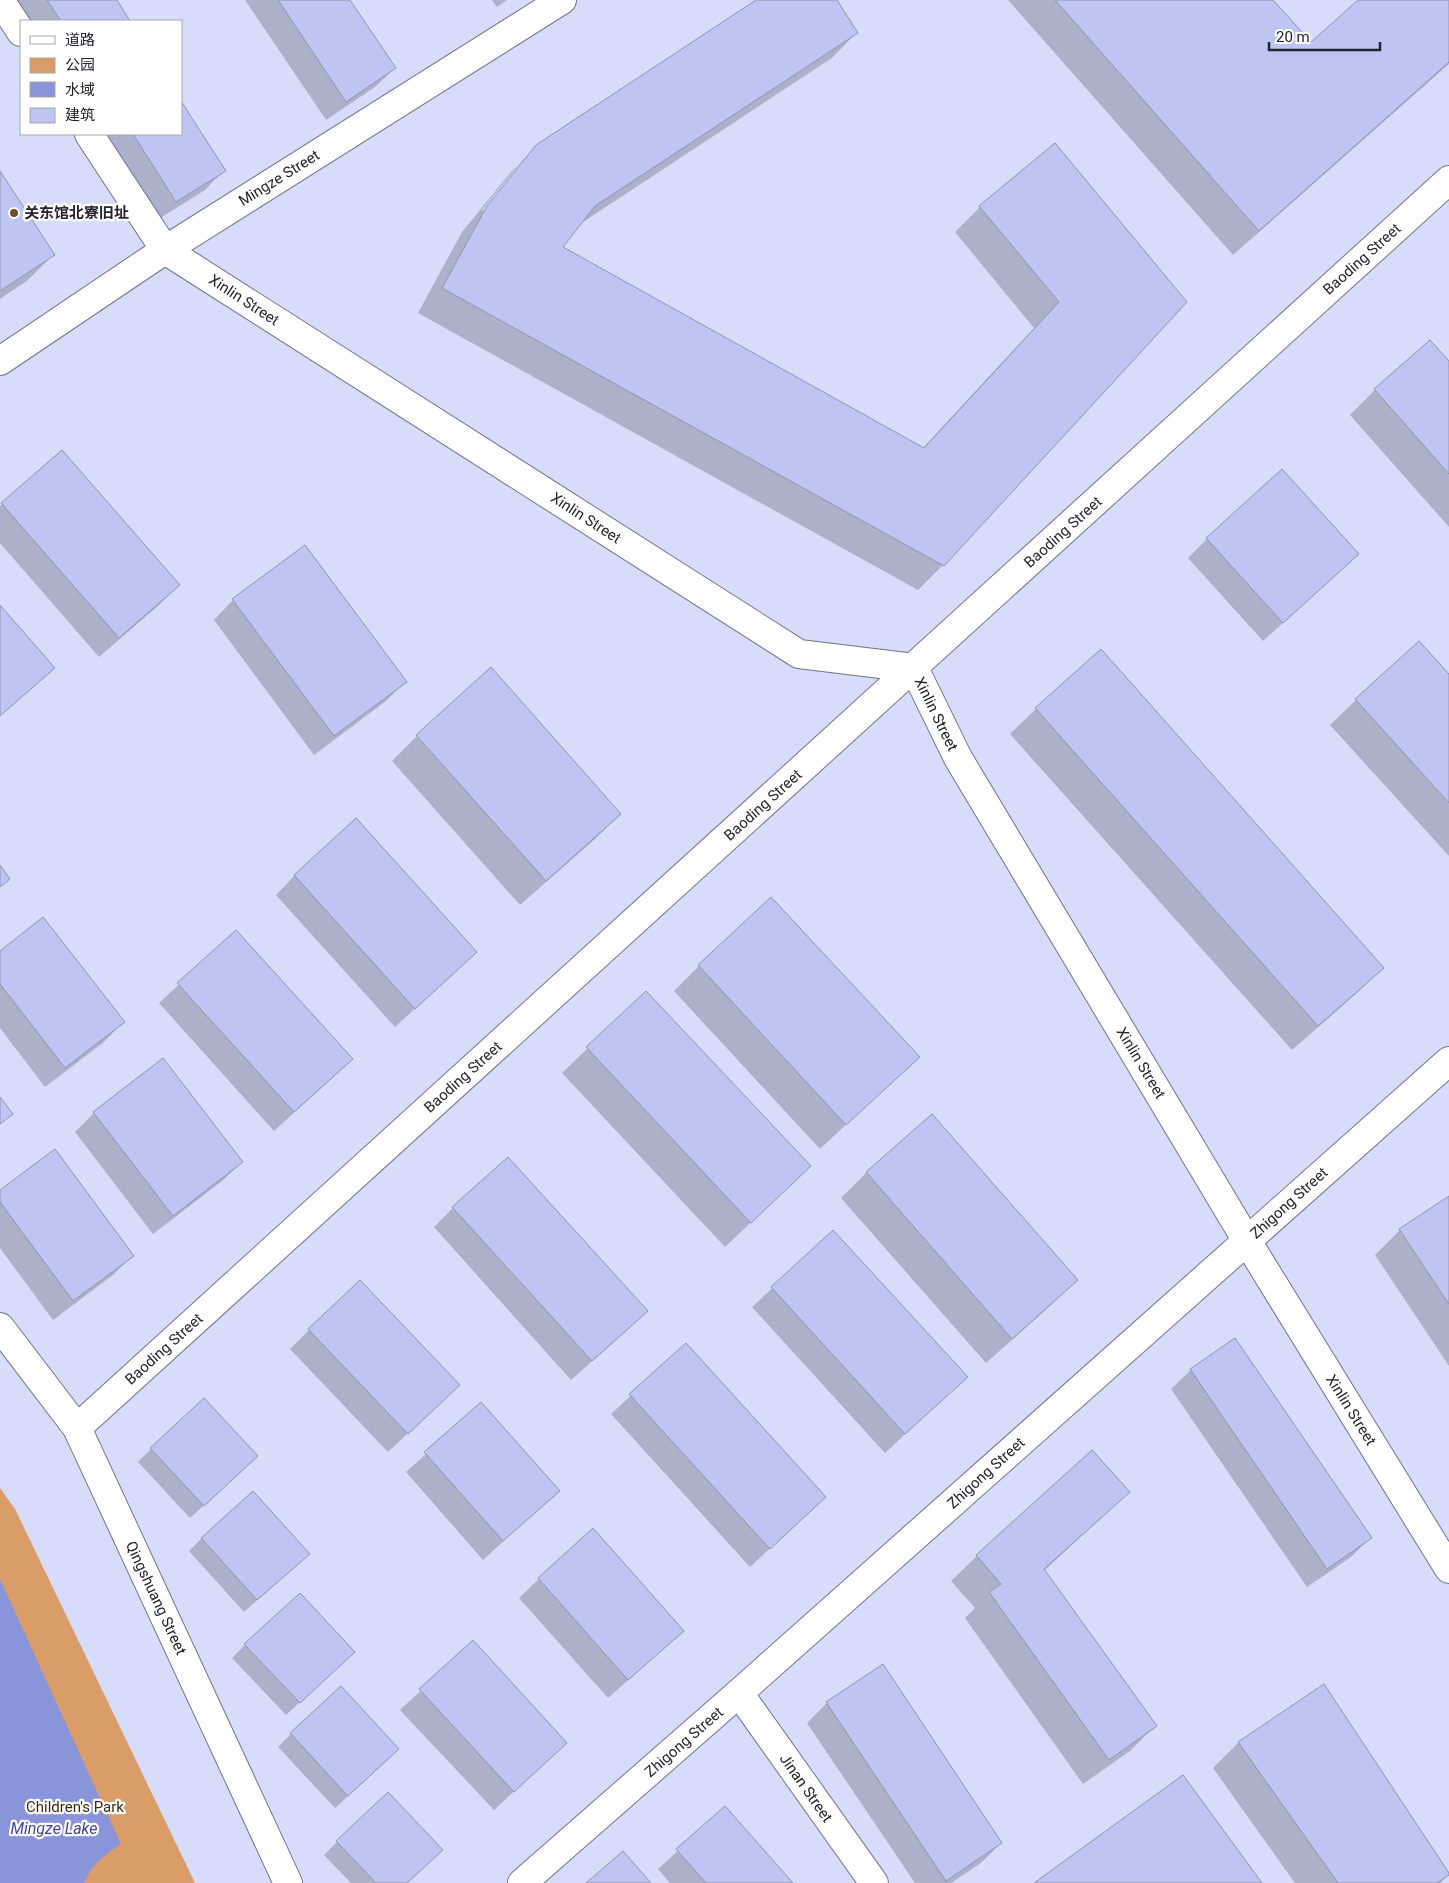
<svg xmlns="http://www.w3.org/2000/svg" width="1449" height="1883" font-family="Roboto,'Noto Sans SC',sans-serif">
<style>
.green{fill:#da9d67}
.water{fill:#8a94db}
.shadow{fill:#0003;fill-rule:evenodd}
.building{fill:#bec5f2;stroke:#9094b0}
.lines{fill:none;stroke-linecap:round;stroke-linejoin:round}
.minor-casing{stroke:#70748e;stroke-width:30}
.tertiary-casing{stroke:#70748e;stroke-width:30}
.minor{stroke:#fff;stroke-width:28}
.tertiary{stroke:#fff;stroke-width:28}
.poi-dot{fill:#734c29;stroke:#fff;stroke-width:2}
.labels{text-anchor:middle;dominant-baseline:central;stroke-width:4.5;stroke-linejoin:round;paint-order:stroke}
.street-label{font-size:15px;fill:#22242e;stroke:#fff}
.poi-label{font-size:15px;font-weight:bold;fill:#22242e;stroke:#fff;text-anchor:start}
.park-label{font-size:15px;fill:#42280f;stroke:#fff}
.water-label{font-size:16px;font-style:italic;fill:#43479c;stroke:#fff}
</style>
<rect width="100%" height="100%" fill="#d7dcfa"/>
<polygon class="green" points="0,1488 15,1509 195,1883 0,1883"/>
<path class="water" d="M0 1579 121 1844C104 1855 92 1864 84 1883H0Z"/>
<g class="shadow">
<polygon points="16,0 115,0 129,21 29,21"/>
<polygon points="245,0 349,0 395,68 375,87 326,120"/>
<polygon points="492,0 507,0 497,7"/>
<path d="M758 0H835L857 32 832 58 580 224 561 248 923 448 1034 328 955 232 980 207 1185 302 943 565 918 590 418 313 462 232 511 172 537 146ZM520 163H524L484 211 482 210Z"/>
<polygon points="1008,0 1272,0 1310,44 1360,0 1449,0 1449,64 1233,255"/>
<polygon points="101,134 181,134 224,170 205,190 157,220"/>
<polygon points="0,173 53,255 28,280 0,299"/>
<polygon points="1430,342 1449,363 1449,527 1350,415 1375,390"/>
<polygon points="62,452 178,585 159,605 99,657 0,543 0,506"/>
<polygon points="1207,539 1338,573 1263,641 1188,558"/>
<polygon points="304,547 405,682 386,701 314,755 214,620 233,600"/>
<polygon points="1419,643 1449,676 1449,856 1330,725 1356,700"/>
<polygon points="1100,651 1382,968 1357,993 1292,1050 1010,734 1036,709"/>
<polygon points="417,736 620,814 595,839 520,905 392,761"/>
<polygon points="295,875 476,952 395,1027 276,895"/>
<polygon points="236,931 332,1078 274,1131 159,1003"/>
<polygon points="0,952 123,1022 104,1042 45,1087 0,1028"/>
<polygon points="699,966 918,1057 820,1149 674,991"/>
<polygon points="646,992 784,1191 725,1247 562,1073"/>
<polygon points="94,1113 242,1162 222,1181 153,1234 75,1132"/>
<polygon points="932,1116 1076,1280 1051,1305 986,1363 841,1198 866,1173"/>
<polygon points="0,1192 132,1256 113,1275 53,1320 0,1248"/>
<polygon points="1449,1197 1449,1366 1375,1255 1400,1230"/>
<polygon points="453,1208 627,1330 571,1380 434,1227"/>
<polygon points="833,1232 966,1377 885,1453 752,1307"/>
<polygon points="309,1330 439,1404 388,1452 290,1349"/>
<polygon points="686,1345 825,1497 750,1567 611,1414"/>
<polygon points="1191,1370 1370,1538 1351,1557 1307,1587 1171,1389"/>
<polygon points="481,1404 558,1491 483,1560 406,1472"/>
<polygon points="151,1449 244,1469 190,1518 138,1462"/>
<polygon points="1092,1452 1128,1492 1044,1571 1155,1726 1130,1751 1083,1784 965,1618 975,1608 951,1581 977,1556"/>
<polygon points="202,1538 295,1566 244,1612 189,1551"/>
<polygon points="539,1579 683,1631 608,1698 519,1598"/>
<polygon points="473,1642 546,1762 494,1810 400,1710"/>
<polygon points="245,1645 340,1665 286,1715 232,1658"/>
<polygon points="882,1666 1001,1843 981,1863 951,1883 915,1883 807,1723 827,1703"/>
<polygon points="1323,1686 1448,1875 1440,1883 1295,1883 1213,1768 1238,1743"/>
<polygon points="291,1734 385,1762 335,1808 278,1747"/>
<polygon points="725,1808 792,1883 670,1883 658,1869"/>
<polygon points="337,1842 407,1883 351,1883 324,1855"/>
</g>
<g class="building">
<polygon points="47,0 117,0 130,21 61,21"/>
<polygon points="278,0 350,0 396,68 346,102"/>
<polygon points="756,0 837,0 858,33 595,206 563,247 924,448 1059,302 979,206 1055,143 1187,302 944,566 442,288 487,206 536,145"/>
<polygon points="1055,0 1273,0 1311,42 1358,0 1449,0 1449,62 1259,231"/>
<polygon points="181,101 226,171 176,202 133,134 181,134"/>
<polygon points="0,171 55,255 0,291"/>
<polygon points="1430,340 1449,361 1449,474 1374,389"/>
<polygon points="62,450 180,585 119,638 1,503"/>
<polygon points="1282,469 1359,554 1283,623 1206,538"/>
<polygon points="305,545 407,682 334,736 232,599"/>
<polygon points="0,605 55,668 0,716"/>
<polygon points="1419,641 1449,674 1449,803 1355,699"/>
<polygon points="1101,649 1384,968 1318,1026 1035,708"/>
<polygon points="491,667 621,814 546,881 416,735"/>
<polygon points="356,818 477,952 415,1009 294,875"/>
<polygon points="0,865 10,879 0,887"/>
<polygon points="771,897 920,1057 846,1125 698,965"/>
<polygon points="43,917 125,1022 65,1068 0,984 0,951"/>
<polygon points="236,930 353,1059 294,1112 177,983"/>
<polygon points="646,991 811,1166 751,1223 586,1047"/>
<polygon points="163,1058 243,1162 173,1216 93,1112"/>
<polygon points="0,1097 13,1114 0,1124"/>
<polygon points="932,1114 1078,1280 1012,1339 866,1172"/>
<polygon points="55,1149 134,1256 73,1301 0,1202 0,1190"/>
<polygon points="508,1157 648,1311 592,1361 452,1207"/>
<polygon points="1449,1196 1449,1304 1399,1229"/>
<polygon points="833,1230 968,1377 905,1434 771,1287"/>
<polygon points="360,1280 460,1385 408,1434 308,1329"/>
<polygon points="1235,1338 1372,1538 1327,1569 1190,1369"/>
<polygon points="686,1343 826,1497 770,1549 629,1394"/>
<polygon points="204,1398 258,1456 204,1506 150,1448"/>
<polygon points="481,1402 560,1491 503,1541 424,1452"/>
<polygon points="1092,1450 1130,1492 1044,1569 1157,1726 1109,1760 989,1592 1001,1584 976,1555"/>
<polygon points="253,1491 310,1554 257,1600 201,1538"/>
<polygon points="593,1528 684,1631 628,1680 538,1578"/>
<polygon points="300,1593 355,1652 300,1703 244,1644"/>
<polygon points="473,1640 567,1743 514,1792 419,1689"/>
<polygon points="883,1664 1002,1843 946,1881 826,1702"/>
<polygon points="1324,1684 1449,1873 1449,1875 1437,1883 1338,1883 1238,1742"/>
<polygon points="341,1686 399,1749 348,1796 290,1733"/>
<polygon points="1183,1775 1262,1883 1034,1883"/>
<polygon points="388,1792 443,1850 407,1883 376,1883 336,1841"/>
<polygon points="725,1806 793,1883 706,1883 676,1849"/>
<polygon points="623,1851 651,1883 586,1883"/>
</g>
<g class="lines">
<g class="minor-casing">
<g id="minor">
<polyline points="77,1428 1449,180"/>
<polyline points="739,1693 874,1883"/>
</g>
</g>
<g class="tertiary-casing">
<g id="tertiary">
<polyline points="0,0 21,32"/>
<polyline points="89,134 165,250 799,654 914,668 958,758 1247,1241 1449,1569"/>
<polyline points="0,361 165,250 562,0"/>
<polyline points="0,1327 77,1428 288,1883"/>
<polyline points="522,1883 739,1693 1449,1061"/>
</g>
</g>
<use href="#minor" class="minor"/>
<use href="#tertiary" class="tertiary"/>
</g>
<circle class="poi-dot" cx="14" cy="213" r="5"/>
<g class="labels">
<g class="street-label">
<text transform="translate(279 178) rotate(-32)">Mingze Street</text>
<text transform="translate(1362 259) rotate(-42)">Baoding Street</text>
<text transform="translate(244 300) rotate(33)">Xinlin Street</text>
<text transform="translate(586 518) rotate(33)">Xinlin Street</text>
<text transform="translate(1063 532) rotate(-42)">Baoding Street</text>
<text transform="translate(936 714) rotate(64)">Xinlin Street</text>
<text transform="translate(763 805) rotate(-42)">Baoding Street</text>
<text transform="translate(1141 1063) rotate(59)">Xinlin Street</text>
<text transform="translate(463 1077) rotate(-42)">Baoding Street</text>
<text transform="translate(1289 1203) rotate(-42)">Zhigong Street</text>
<text transform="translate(164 1349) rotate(-42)">Baoding Street</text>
<text transform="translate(1351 1410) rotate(58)">Xinlin Street</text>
<text transform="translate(986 1473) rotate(-42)">Zhigong Street</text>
<text transform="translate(156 1598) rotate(65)">Qingshuang Street</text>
<text transform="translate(684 1742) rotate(-41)">Zhigong Street</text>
<text transform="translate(806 1788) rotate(55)">Jinan Street</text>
</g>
<g class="poi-label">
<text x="24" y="213">关东馆北寮旧址</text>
</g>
<g class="park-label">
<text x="75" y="1807">Children's Park</text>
</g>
<g class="water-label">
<text x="54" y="1828">Mingze Lake</text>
</g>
</g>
<rect x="20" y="20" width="162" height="115" fill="#ffffff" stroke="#a7a7ab"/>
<rect x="30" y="36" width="25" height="8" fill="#ffffff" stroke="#a7a7ab"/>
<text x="65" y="45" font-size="15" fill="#22242e">道路</text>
<rect x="30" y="58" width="25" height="15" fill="#da9d67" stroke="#a7a7ab"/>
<text x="65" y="70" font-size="15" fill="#22242e">公园</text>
<rect x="30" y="82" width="25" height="15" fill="#8a94db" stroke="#a7a7ab"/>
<text x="65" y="95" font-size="15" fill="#22242e">水域</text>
<rect x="30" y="108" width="25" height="15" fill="#bec5f2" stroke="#a7a7ab"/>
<text x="65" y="120" font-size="15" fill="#22242e">建筑</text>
<path d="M1269 42v8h111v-8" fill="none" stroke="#22242e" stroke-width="2.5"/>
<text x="1276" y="42" font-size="15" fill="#22242e" stroke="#ffffff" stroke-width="4" paint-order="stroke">20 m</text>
</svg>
